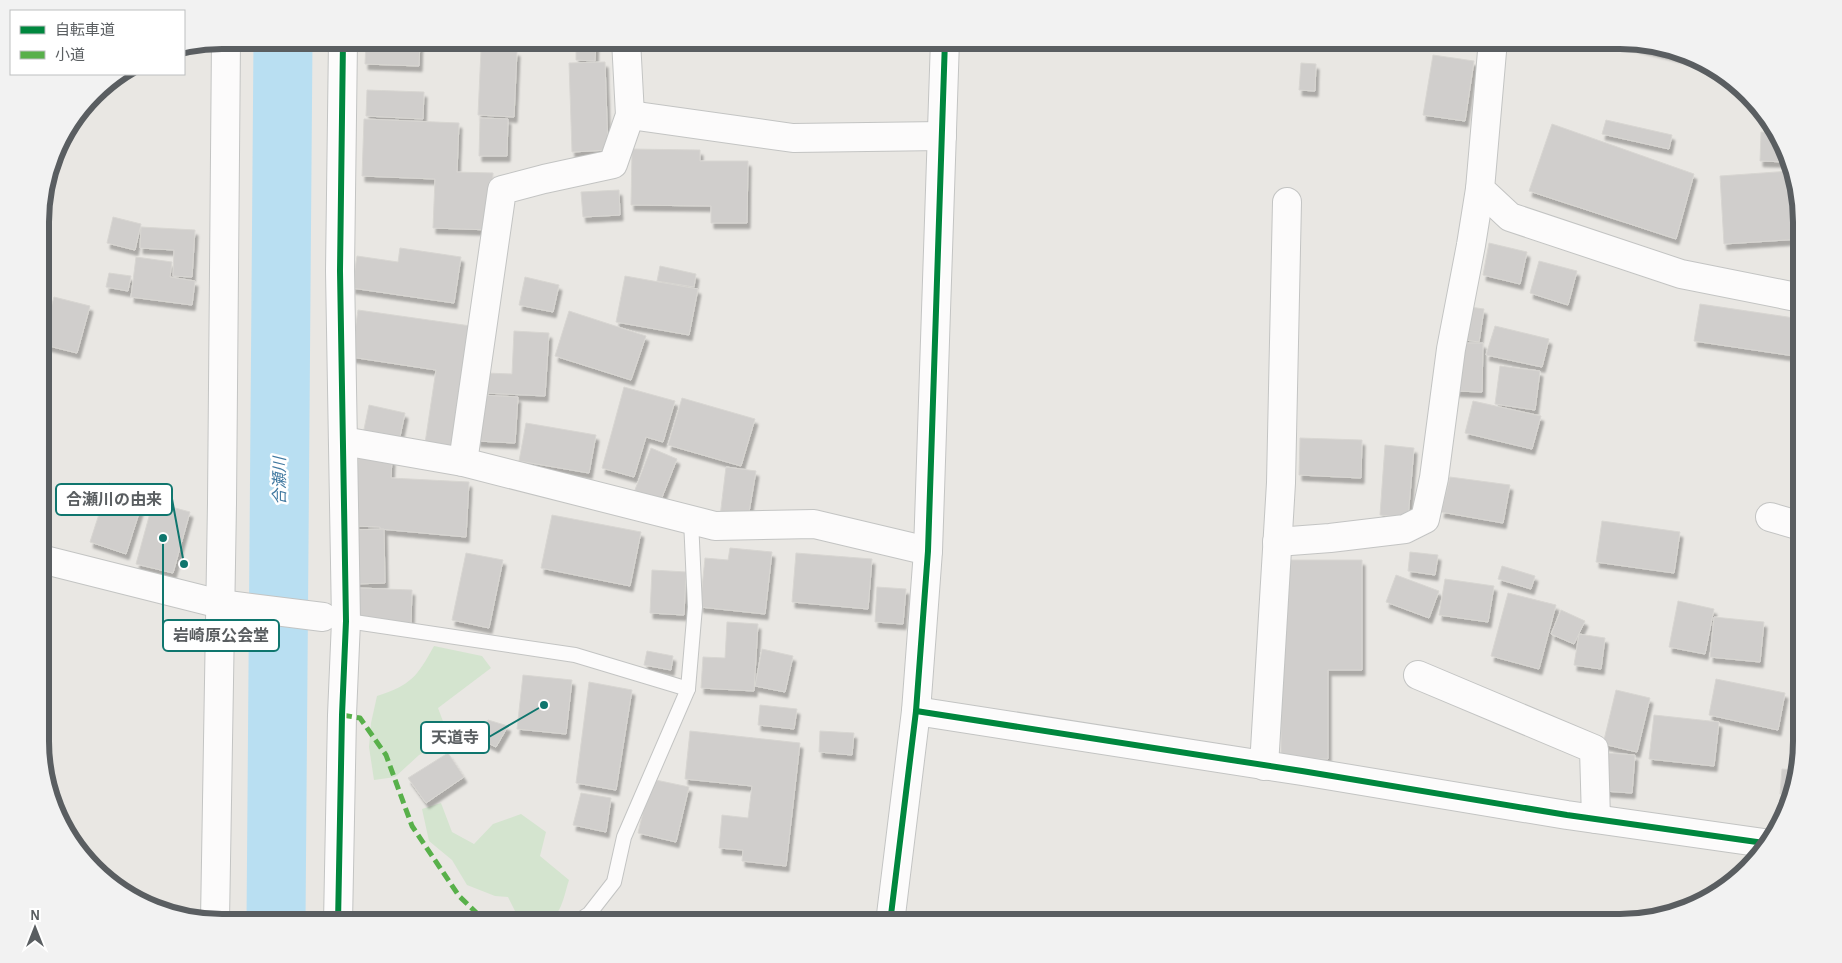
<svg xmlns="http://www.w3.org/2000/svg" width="1842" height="963" font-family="'Alegreya Sans','Noto Sans JP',sans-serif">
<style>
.green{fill:#d4e4cf}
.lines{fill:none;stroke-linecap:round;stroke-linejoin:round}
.river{stroke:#b9dff2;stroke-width:59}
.building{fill:#d0cecc;stroke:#d8d6d2;filter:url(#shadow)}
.lane-casing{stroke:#c3c4c3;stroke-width:16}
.street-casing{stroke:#c3c4c3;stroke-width:30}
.lane{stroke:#fcfbfb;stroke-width:14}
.street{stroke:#fcfbfb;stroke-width:28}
.quiet{stroke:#58b04a;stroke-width:5;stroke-dasharray:10 5;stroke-linecap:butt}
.cycleway-casing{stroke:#fff;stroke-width:9}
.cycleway{stroke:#00873e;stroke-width:6}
.labels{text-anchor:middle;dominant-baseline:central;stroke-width:5;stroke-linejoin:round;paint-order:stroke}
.water-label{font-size:16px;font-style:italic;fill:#4179a0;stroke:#fff}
.rim{fill:none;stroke:#5a5e61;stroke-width:6}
.leader{fill:none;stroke:#0f766e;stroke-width:2}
.callout-dot{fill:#0f766e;stroke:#fff;stroke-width:2}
.callout{fill:#fff;stroke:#0f766e;stroke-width:2}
.callout-label{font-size:16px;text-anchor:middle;font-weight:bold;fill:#5a5e61}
</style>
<defs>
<filter id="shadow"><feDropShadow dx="3" dy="5.5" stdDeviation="1" flood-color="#0004"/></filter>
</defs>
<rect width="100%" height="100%" fill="#e9e7e3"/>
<g class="green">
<path d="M434 646 482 656 491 668 438 708 450 740 419 755 395 777 374 780 369 747 371 723 377 696C411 685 417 677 434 646Z"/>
<path d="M441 803 452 832 474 844 493 824 521 814 546 832 540 856 569 880C564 895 561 921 542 923 535 924 525 919 518 917L508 897 495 896 467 885 452 860 429 841 422 809Z"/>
</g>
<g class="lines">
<polyline class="river" points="276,923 283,40"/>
</g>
<g class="building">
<polygon points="366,40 420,40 419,66 365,64"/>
<polygon points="576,40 596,40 595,61 576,60"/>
<polygon points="1608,40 1620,40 1701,59 1700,62"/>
<polygon points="481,50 517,51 514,117 478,115"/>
<polygon points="1433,55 1474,61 1465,121 1423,115"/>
<polygon points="605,62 608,150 572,152 569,63"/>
<polygon points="1301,63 1316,64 1315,91 1299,90"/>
<polygon points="367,90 424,92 423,119 366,116"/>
<polygon points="480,118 508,119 507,156 479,156"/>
<polygon points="364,119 459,123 457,172 493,173 491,230 433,228 435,179 362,176"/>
<polygon points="1606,120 1672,135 1669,149 1602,134"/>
<polygon points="1552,124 1694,174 1676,239 1529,191"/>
<polygon points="1761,132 1776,133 1787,162 1760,161"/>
<polygon points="632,149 700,150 700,161 748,161 747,223 711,223 711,206 631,205"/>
<polygon points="1790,171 1800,198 1801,239 1724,244 1720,176"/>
<polygon points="619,190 620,215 583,217 581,192"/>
<polygon points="113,217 141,224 135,250 107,243"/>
<polygon points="141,227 195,230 192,277 173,276 174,250 140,248"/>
<polygon points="1489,243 1527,252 1520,284 1483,275"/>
<polygon points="400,248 461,257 454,303 352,288 357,256 398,262"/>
<polygon points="136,257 172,262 170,277 195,281 192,305 131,297"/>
<polygon points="1539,261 1577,271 1568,305 1530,293"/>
<polygon points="660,266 696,274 694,287 657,281"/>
<polygon points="109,273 131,276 128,291 106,287"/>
<polygon points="625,276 698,289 689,335 616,322"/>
<polygon points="525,277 559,285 553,312 519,305"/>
<polygon points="54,297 90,306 77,353 41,344"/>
<polygon points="1700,304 1801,319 1801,357 1694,341"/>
<polygon points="1463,306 1484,309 1479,342 1458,339"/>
<polygon points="358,310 478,327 460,448 425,443 436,370 351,357"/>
<polygon points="569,311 646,336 631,380 555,356"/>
<polygon points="1495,326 1549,339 1542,367 1486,355"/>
<polygon points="514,331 549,333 545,396 485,393 486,373 512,374"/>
<polygon points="1456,343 1483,343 1482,392 1456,391"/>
<polygon points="1500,366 1540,371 1535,410 1495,404"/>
<polygon points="624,387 675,401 663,442 646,437 634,477 602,468"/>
<polygon points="480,395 518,397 515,443 477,441"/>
<polygon points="682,398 755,419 741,466 668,445"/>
<polygon points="1473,401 1541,416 1532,449 1465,433"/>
<polygon points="369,405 405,413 399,441 363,434"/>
<polygon points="526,423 596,435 589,473 519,461"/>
<polygon points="1300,438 1362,440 1361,478 1299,475"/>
<polygon points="1385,445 1414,448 1408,518 1380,515"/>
<polygon points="651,448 677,459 659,505 633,495"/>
<polygon points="358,457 392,459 391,478 469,482 466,537 380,529 380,527 355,526"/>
<polygon points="726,467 756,471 747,524 719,525"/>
<polygon points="1450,477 1510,485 1503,523 1441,512"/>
<polygon points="109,483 145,494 126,554 90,542"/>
<polygon points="153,502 190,512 173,573 136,564"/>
<polygon points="552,515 641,532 630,586 541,568"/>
<polygon points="1602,521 1680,532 1674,573 1596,562"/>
<polygon points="384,529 385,583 353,584 351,530"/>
<polygon points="730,548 772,552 765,614 700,607 705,558 728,560"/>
<polygon points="1410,552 1438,555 1435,575 1408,571"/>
<polygon points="466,553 503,560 489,628 452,620"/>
<polygon points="796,553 872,559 868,609 792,602"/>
<polygon points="1281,560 1362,560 1362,670 1328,670 1328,759 1281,759"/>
<polygon points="1502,566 1535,576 1531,589 1498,579"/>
<polygon points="652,570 686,572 684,615 650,613"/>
<polygon points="1396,575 1439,591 1429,618 1386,602"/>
<polygon points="1445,579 1494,586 1488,622 1439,615"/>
<polygon points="877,587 906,589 903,624 875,622"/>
<polygon points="359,588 412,590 411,623 358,622"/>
<polygon points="1508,593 1556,605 1539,669 1491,656"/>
<polygon points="1678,601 1714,609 1705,654 1669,647"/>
<polygon points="1561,610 1585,621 1574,644 1551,634"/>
<polygon points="1714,617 1764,622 1760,662 1710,657"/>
<polygon points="727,622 758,624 754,691 701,688 703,657 725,658"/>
<polygon points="1579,634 1605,638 1601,669 1574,665"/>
<polygon points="762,649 793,656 785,692 755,686"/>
<polygon points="647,651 673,656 671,670 644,665"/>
<polygon points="523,675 572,680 566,734 517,729"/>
<polygon points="1716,679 1785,693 1778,730 1709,715"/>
<polygon points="589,682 632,690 616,790 576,783"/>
<polygon points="1616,690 1650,698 1637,752 1603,744"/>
<polygon points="760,705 797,709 794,729 758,725"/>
<polygon points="1654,715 1719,722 1714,766 1649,759"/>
<polygon points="488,720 508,726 496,747 479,739"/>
<polygon points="690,731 800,743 786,866 742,861 743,850 719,848 722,815 748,818 752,786 685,779"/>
<polygon points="820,731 854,733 852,755 819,752"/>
<polygon points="448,753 464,777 426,803 408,778"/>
<polygon points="1606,753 1635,755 1632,793 1604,791"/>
<polygon points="1782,769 1795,770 1789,795 1780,794"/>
<polygon points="651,779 689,787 676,842 638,833"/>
<polygon points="581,793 611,798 606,832 573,825"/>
<polygon points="1781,807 1786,807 1783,822 1780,826"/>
</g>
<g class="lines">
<g class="lane-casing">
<g id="lane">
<polyline points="341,620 575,655 688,689"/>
<polyline points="575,923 589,914 614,882 624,837 688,689 695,607 691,520"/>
</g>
</g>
<g class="street-casing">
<g id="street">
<polyline points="1493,40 1480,189 1510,217 1681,274 1801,298"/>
<polyline points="630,115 793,138 942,136"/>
<polyline points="343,441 463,462 715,526 814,524 928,551"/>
<polyline points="463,462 502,190 544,179 613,164 630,115 626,40"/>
<polyline points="1770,517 1801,526"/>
<polyline points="1277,542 1330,538 1405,529 1425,519 1434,478 1451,349 1471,245 1480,189"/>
<polyline points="41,559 220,604 323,617"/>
<polyline points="1418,675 1594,749 1596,819"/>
<polyline points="916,711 1302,771 1567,815 1764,843"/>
<polyline points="1264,766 1281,483 1287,202"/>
<polyline points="215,921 222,503 226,40"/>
<polyline points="338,923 342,715 346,621 340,271 343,40"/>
<polyline points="890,923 916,711 928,551 945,40"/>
</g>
</g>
<use href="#lane" class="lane"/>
<use href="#street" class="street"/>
<polyline class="quiet" points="342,715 360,718 386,755 412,826 459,896 487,923"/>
<g class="cycleway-casing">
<g id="cycleway">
<polyline points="916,711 1302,771 1567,815 1764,843"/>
<polyline points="338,923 342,715 346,621 340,271 343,40"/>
<polyline points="890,923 916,711 928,551 945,40"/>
</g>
</g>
<use href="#cycleway" class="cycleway"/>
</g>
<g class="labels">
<g class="water-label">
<text transform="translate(280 481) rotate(-90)">合瀬川</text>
</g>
</g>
<path d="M0 0H1842V963H0ZM222 49H1620A173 173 0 0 1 1793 222V741A173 173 0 0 1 1620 914H222A173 173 0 0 1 49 741V222A173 173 0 0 1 222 49Z" fill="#f2f2f2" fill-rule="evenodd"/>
<path class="rim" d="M222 49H1620A173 173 0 0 1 1793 222V741A173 173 0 0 1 1620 914H222A173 173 0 0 1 49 741V222A173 173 0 0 1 222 49Z"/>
<path class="leader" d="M184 564L172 499M163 538L163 636M544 705L489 737"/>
<g class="callout-dot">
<circle cx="184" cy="564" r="5"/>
<circle cx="163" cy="538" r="5"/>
<circle cx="544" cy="705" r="5"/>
</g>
<g class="callout">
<rect x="56" y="484" width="116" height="31" rx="5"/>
<rect x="163" y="620" width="116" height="31" rx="5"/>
<rect x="421" y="722" width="68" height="31" rx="5"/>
</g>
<g class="callout-label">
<text x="114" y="505">合瀬川の由来</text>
<text x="221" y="641">岩崎原公会堂</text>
<text x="455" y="743">天道寺</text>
</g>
<rect x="10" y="10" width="175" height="65" fill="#ffffff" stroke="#bdbfc0"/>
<rect x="20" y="26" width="25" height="8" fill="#00873e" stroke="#bdbfc0"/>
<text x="55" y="35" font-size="15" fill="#5a5e61">自転車道</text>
<rect x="20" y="51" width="25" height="8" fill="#58b04a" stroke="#bdbfc0"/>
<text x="55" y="60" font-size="15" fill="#5a5e61">小道</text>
<g transform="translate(35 928)" stroke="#ffffff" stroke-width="4" paint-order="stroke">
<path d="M0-4L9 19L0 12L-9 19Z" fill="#5a5e61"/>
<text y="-8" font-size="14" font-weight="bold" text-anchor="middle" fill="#5a5e61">N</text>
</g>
</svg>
